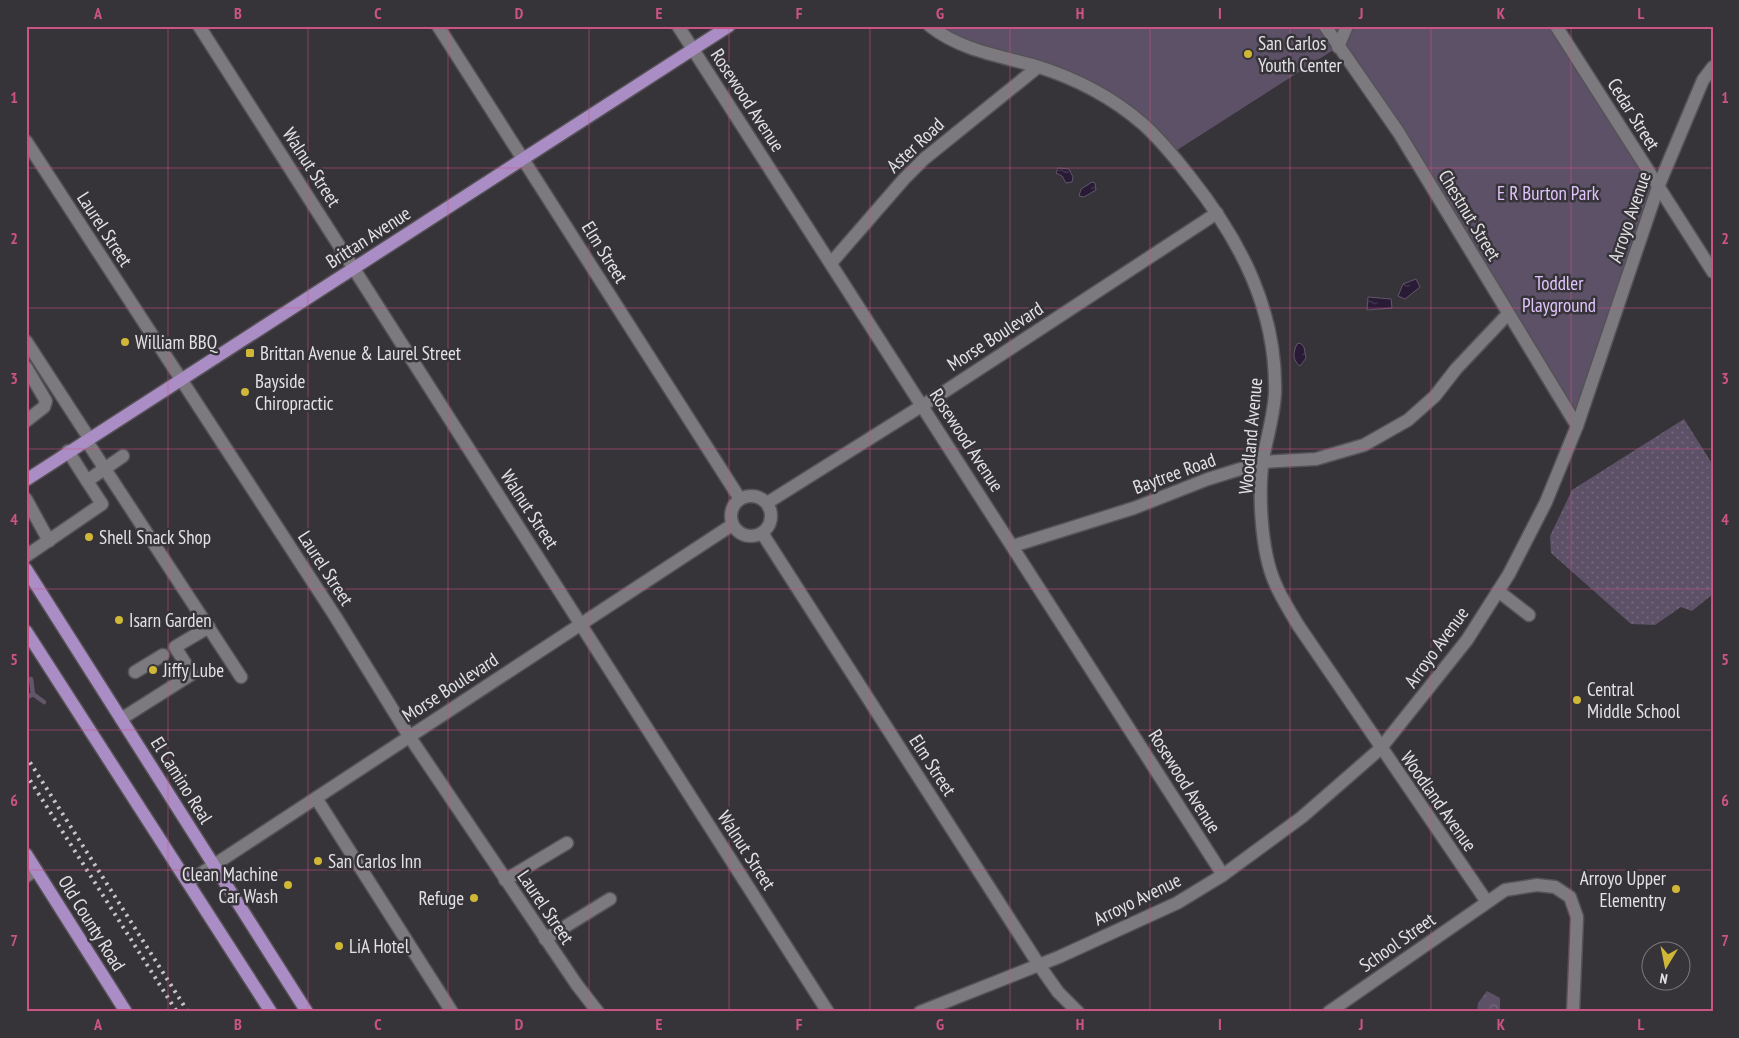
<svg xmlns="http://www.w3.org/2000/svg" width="1739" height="1038" font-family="'PT Sans Narrow',sans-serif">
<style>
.grass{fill:url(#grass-dots)}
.forest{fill:url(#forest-crowns)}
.park{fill:#5d5168}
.water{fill:url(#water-ripples);stroke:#61566a}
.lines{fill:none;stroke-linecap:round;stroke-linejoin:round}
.stream{stroke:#61566a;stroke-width:4.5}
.minor-casing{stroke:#555257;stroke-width:15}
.major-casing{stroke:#555257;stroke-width:15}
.minor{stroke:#7c7a7f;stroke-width:12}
.major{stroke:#ab8dc5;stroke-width:12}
.rail{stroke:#c6c4c7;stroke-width:4;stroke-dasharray:2.5 5;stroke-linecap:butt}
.grid{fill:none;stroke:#cc5484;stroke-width:1;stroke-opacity:0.55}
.poi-dot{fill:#d0b836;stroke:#363439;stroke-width:2}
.labels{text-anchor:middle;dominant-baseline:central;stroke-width:5;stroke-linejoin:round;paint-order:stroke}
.poi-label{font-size:19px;fill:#e3e1e4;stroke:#363439;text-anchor:start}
.street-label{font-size:19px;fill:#e3e1e4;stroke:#363439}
.park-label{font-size:19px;fill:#e1c3fc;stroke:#363439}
.neatline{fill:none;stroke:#cc5484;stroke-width:2}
.grid-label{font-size:16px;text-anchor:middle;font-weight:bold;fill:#cc5484}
</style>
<defs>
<pattern id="grass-dots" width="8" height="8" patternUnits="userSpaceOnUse" patternTransform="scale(1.25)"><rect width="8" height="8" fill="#5d5168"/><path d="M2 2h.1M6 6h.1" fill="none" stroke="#746a7d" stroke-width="1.8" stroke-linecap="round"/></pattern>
<pattern id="forest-crowns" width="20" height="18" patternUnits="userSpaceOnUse" patternTransform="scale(1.25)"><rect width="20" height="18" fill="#5d5168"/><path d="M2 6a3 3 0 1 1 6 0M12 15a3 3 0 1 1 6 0" fill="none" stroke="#746a7d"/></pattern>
<pattern id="water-ripples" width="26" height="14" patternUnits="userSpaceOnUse" patternTransform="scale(1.25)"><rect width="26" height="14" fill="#291a36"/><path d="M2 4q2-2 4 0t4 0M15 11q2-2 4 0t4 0" fill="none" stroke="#483b53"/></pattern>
</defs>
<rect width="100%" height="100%" fill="#363439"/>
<polygon class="grass" points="1684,419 1713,465 1713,594 1692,611 1681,607 1655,625 1631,624 1551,553 1550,536 1572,490"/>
<polygon class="forest" points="1487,991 1500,998 1500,1012 1477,1012 1478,1003"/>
<polygon class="park" points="930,26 1556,26 1658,187 1577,426 1338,47 1171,154 1119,106"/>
<g class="water">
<polygon points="1058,168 1069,169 1073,177 1072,182 1066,183 1062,176 1056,173"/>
<polygon points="1092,182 1095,183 1096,190 1084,197 1079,196 1081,189"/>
<polygon points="1416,279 1420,287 1405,299 1398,296 1403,284"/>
<polygon points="1368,297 1391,299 1392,308 1367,310"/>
<path d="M1300 343 1304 347 1306 358 1300 366C1292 360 1293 352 1297 344Z"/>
</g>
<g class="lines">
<g class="stream">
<polyline points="31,679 33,694"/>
<polyline points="33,694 44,702"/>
<polyline points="26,698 33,694"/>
</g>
<g class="minor-casing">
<g id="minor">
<polyline points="199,26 828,1012"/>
<polyline points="438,26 740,499"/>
<polyline points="678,26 1223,875"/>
<path d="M930 26C960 50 1000 56 1036 66 1075 78 1113 98 1143 124 1161 140 1176 159 1190 177 1240 240 1277 310 1275 393 1274 415 1267 437 1263 459 1258 493 1261 552 1275 583 1281 598 1290 611 1298 625L1487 902"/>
<polyline points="1325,26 1399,133 1577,426"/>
<polyline points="1556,26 1713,272"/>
<polyline points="1338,47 1347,26"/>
<polyline points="26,141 335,616 409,736 577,985 598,1012"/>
<polyline points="831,263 904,179 924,159 1038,67"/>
<polyline points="26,341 89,438"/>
<polyline points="26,367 46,401 44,407 26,421"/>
<polyline points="86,440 241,677"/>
<polyline points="68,451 87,481 123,456"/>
<circle cx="751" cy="516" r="20"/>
<polyline points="26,499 49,541"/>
<polyline points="767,503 947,390 1217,213"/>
<polyline points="762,533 1039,965 1058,992 1078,1012"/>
<polyline points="1013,546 1134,508 1208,479 1263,462 1316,459 1364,445 1408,420 1435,396 1456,369 1508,314"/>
<polyline points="26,556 102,504 87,481"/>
<polyline points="1498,591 1529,615"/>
<polyline points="135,672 163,655"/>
<polyline points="121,719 192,674 175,647 209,627"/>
<polyline points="316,798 452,1012"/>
<polyline points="26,876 36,870"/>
<polyline points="505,880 567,843"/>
<polyline points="188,882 732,525"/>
<polyline points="545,939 610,899"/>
<polyline points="920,1012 1059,957 1177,903 1223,875 1302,817 1380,749 1467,640 1509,574 1546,502 1577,426 1658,187 1703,80 1713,67"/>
<polyline points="1329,1012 1505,890 1537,885 1555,887 1570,897 1577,917 1573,1012"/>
</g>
</g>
<g class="major-casing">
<g id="major">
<polyline points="26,480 729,26"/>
<polyline points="26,569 307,1012"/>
<polyline points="26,631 271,1012"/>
<polyline points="26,854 126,1012"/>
</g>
</g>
<use href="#minor" class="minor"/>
<use href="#major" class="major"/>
<g class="rail">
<polyline points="26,756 188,1012"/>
<polyline points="26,774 177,1012"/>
</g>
</g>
<path class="grid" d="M168 26V1012M308 26V1012M448 26V1012M589 26V1012M729 26V1012M870 26V1012M1010 26V1012M1150 26V1012M1290 26V1012M1431 26V1012M1571 26V1012M26 168H1713M26 308H1713M26 449H1713M26 589H1713M26 730H1713M26 870H1713"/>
<g class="poi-dot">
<circle cx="1248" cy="54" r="5"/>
<circle cx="125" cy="342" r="5"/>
<rect x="245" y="348" width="10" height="10" rx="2.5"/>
<circle cx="245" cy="392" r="5"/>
<circle cx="89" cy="537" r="5"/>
<circle cx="119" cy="620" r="5"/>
<circle cx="153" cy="670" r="5"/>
<circle cx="1577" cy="700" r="5"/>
<circle cx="318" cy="861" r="5"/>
<circle cx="288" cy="885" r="5"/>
<circle cx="1676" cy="889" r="5"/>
<circle cx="474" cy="898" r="5"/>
<circle cx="339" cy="946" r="5"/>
</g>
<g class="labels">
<g class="poi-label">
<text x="1258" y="43">San Carlos<tspan x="1258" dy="22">Youth Center</tspan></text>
<text x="135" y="342">William BBQ</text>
<text x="260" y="353">Brittan Avenue &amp; Laurel Street</text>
<text x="255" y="381">Bayside<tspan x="255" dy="22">Chiropractic</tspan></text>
<text x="99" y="537">Shell Snack Shop</text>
<text x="129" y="620">Isarn Garden</text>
<text x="163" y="670">Jiffy Lube</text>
<text x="1587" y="689">Central<tspan x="1587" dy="22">Middle School</tspan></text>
<text x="328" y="861">San Carlos Inn</text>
<text x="278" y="874" text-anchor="end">Clean Machine<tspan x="278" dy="22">Car Wash</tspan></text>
<text x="1666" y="878" text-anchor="end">Arroyo Upper<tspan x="1666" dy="22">Elementry</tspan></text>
<text x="464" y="898" text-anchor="end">Refuge</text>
<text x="349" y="946">LiA Hotel</text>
</g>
<g class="street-label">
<text transform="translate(748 100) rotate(57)">Rosewood Avenue</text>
<text transform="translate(1634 114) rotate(58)">Cedar Street</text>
<text transform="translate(915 145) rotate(-43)">Aster Road</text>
<text transform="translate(312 167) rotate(57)">Walnut Street</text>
<text transform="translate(1470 215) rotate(59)">Chestnut Street</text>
<text transform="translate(1629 217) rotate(-71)">Arroyo Avenue</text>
<text transform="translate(105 229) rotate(57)">Laurel Street</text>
<text transform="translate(368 237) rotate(-33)">Brittan Avenue</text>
<text transform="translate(605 252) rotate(58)">Elm Street</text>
<text transform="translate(995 336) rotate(-33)">Morse Boulevard</text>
<text transform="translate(1250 436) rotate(-85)">Woodland Avenue</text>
<text transform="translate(967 440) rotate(57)">Rosewood Avenue</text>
<text transform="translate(1174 473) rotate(-20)">Baytree Road</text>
<text transform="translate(530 509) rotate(57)">Walnut Street</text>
<text transform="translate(326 568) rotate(57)">Laurel Street</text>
<text transform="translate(1436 647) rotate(-54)">Arroyo Avenue</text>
<text transform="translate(450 687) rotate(-33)">Morse Boulevard</text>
<text transform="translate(933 765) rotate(57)">Elm Street</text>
<text transform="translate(182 780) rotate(58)">El Camino Real</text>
<text transform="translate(1185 781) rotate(58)">Rosewood Avenue</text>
<text transform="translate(1439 801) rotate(55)">Woodland Avenue</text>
<text transform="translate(747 850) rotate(57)">Walnut Street</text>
<text transform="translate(1137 899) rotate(-26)">Arroyo Avenue</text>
<text transform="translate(546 907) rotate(56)">Laurel Street</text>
<text transform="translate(92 923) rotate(58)">Old County Road</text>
<text transform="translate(1397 942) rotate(-35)">School Street</text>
</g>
<g class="park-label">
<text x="1548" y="193">E R Burton Park</text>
<text x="1559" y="283">Toddler<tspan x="1559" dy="22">Playground</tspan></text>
</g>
</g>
<rect width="1739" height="1038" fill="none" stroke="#363439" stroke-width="55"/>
<g transform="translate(1666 966) rotate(190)"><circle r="24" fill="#363439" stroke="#7b797d"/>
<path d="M0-4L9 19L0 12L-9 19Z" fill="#d0b836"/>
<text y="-8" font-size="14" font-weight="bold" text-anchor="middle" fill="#e3e1e4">N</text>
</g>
<rect x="28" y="28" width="1684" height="982" class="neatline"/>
<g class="grid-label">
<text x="98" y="19">A</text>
<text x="238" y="19">B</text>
<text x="378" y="19">C</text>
<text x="519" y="19">D</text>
<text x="659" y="19">E</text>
<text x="799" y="19">F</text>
<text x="940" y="19">G</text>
<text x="1080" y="19">H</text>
<text x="1220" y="19">I</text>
<text x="1361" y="19">J</text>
<text x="1501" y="19">K</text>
<text x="1641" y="19">L</text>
<text x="14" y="103">1</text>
<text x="1725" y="103">1</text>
<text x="14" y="244">2</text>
<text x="1725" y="244">2</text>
<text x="14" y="384">3</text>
<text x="1725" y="384">3</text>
<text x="14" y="525">4</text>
<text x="1725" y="525">4</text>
<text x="14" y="665">5</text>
<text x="1725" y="665">5</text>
<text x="14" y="806">6</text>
<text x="1725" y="806">6</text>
<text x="14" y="946">7</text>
<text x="1725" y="946">7</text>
<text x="98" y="1030">A</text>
<text x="238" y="1030">B</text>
<text x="378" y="1030">C</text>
<text x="519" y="1030">D</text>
<text x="659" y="1030">E</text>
<text x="799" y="1030">F</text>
<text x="940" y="1030">G</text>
<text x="1080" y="1030">H</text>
<text x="1220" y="1030">I</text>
<text x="1361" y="1030">J</text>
<text x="1501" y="1030">K</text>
<text x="1641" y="1030">L</text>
</g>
</svg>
